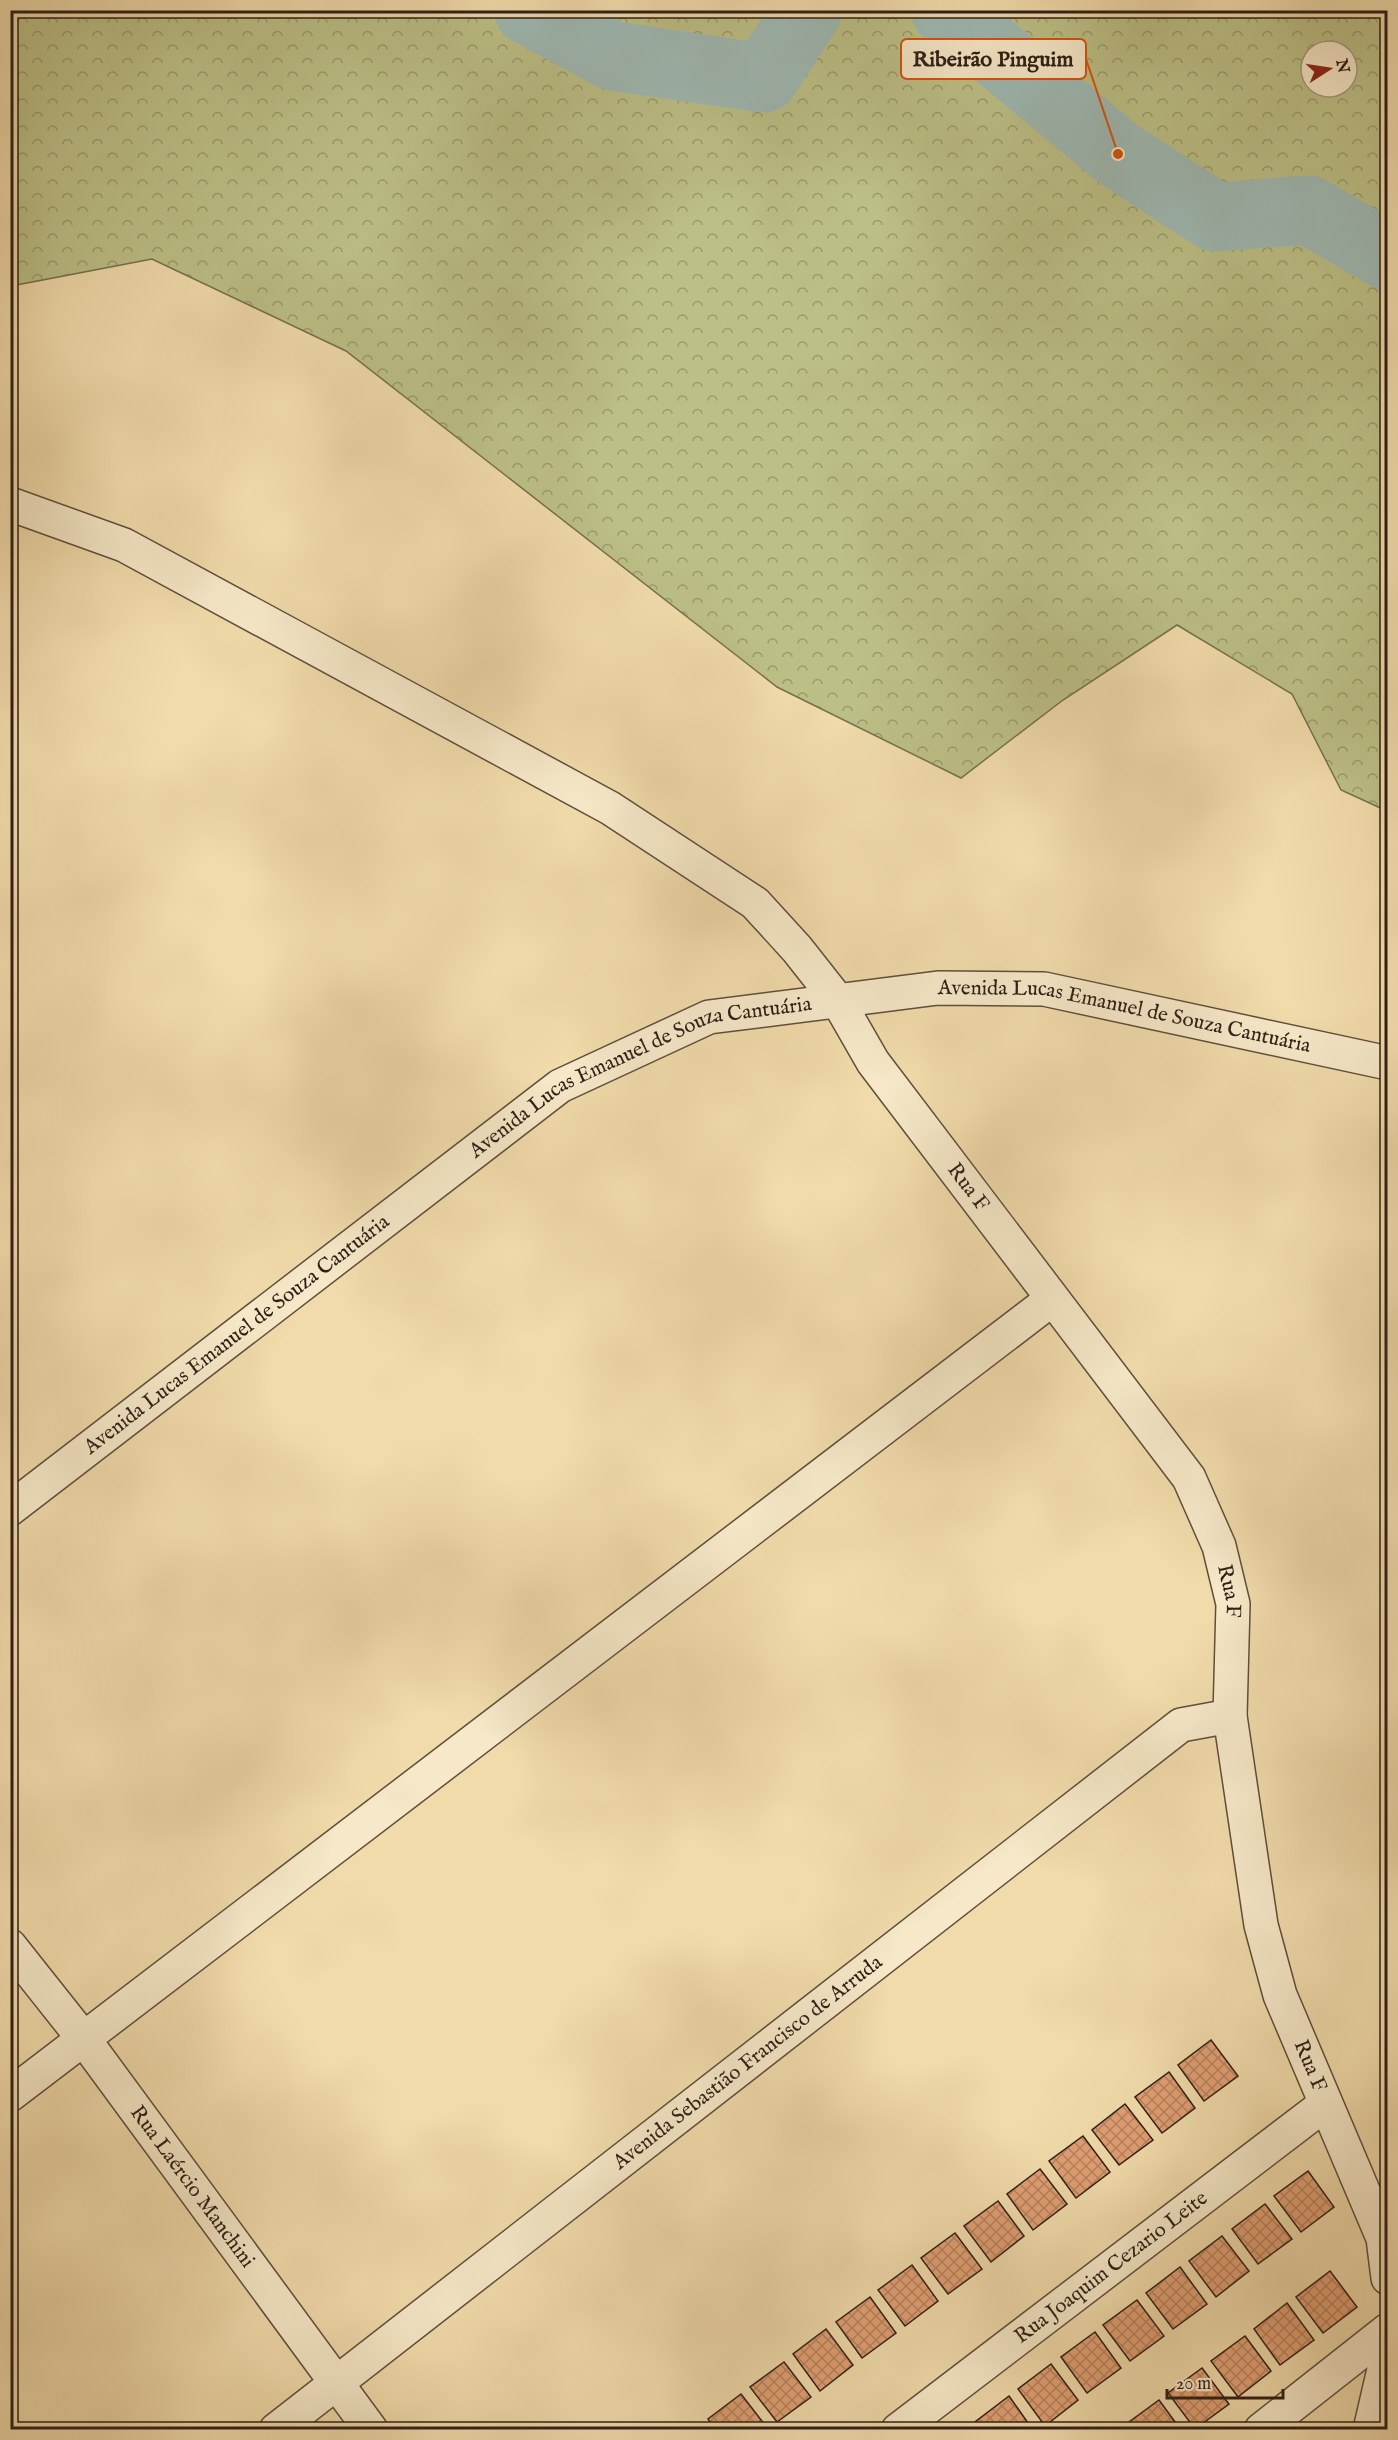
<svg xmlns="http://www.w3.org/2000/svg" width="1398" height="2440" font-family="'IM FELL English',serif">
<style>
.forest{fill:url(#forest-crowns);stroke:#75704f;stroke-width:1.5;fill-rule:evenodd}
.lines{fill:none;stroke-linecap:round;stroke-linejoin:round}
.river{stroke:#9eb9b3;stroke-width:69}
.building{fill:url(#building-cross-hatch);stroke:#2e1f17;stroke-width:1.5}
.minor-casing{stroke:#5f4e3c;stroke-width:36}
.minor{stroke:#f6e8c8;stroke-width:33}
.labels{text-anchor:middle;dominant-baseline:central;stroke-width:6;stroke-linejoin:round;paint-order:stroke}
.street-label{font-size:21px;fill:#2e1f17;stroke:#f6e8c8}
.leader{fill:none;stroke:#d5530d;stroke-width:2}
.callout-dot{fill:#d5530d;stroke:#f6e8c8;stroke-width:2}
.callout{fill:#f6e8c8;stroke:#d5530d;stroke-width:2}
.callout-label{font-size:22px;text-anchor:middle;font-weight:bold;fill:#2e1f17}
</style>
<defs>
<pattern id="forest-crowns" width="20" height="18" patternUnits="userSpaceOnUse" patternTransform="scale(1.5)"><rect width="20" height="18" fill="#bcc087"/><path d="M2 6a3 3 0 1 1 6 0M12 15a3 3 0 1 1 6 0" fill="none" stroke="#999b6d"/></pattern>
<pattern id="building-cross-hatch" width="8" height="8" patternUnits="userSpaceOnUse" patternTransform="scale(1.5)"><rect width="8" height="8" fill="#e1a074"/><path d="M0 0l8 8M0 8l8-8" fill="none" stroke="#b7825e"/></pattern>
</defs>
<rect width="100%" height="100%" fill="#f1dbab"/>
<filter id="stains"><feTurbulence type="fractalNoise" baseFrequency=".00333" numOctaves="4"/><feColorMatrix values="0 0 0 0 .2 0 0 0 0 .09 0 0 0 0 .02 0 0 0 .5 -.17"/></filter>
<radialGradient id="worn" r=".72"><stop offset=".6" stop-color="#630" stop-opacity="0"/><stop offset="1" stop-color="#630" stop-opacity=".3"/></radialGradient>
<path class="forest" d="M11 10 1387 11V811L1341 790 1292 694 1177 625 1063 700 961 778 777 687 346 351 152 259 11 286ZM1311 51H1347V87H1311Z"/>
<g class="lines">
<g class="river">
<polyline points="528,10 613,56 764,78 808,10"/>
<polyline points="945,10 1118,154 1215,217 1309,210 1388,256"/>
</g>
</g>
<g class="building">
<polygon points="1211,2040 1238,2076 1204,2101 1178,2065"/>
<polygon points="1169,2072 1195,2108 1162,2133 1135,2097"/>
<polygon points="1125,2104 1153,2140 1119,2165 1092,2130"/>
<polygon points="1083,2136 1110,2172 1076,2198 1049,2161"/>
<polygon points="1040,2169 1067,2204 1033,2230 1007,2194"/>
<polygon points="1308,2171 1334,2207 1301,2232 1274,2196"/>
<polygon points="998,2201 1024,2236 991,2262 964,2226"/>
<polygon points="1265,2204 1292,2239 1258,2264 1232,2229"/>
<polygon points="955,2233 982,2269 948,2294 921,2258"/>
<polygon points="1222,2236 1249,2271 1216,2297 1189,2261"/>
<polygon points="912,2265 938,2301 905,2326 878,2290"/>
<polygon points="1180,2267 1207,2304 1173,2329 1146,2293"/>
<polygon points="1330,2271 1357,2307 1323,2333 1296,2297"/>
<polygon points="870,2297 896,2333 862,2358 836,2322"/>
<polygon points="1137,2300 1164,2336 1130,2361 1103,2325"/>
<polygon points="1287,2303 1314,2340 1280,2365 1254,2329"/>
<polygon points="826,2329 853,2365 820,2391 793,2354"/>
<polygon points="1095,2332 1121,2368 1087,2393 1061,2357"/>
<polygon points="1245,2336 1271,2371 1238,2397 1211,2361"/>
<polygon points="784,2362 811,2397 777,2422 750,2387"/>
<polygon points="1051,2364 1078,2400 1045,2426 1018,2389"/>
<polygon points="1202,2368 1229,2404 1195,2429 1168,2393"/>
<polygon points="741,2394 768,2429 767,2430 715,2430 708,2419"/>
<polygon points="1009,2396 1033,2430 981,2430 975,2422"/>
<polygon points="1159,2400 1181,2430 1129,2430 1125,2425"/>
</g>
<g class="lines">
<g class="minor-casing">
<g id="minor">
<path id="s1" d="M10 504 124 545 610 808 755 903 797 949 838 1001 873 1062 1189 1478 1219 1546 1233 1604 1230 1716 1261 1925 1280 1995 1383 2238 1388 2278"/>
<path id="s2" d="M10 1509 560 1086 709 1017 938 988 1044 989 1388 1063"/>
<path id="s3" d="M10 1946 83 2038 371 2430"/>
<polyline points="10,2095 1051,1300"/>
<path id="s4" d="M276 2430 1181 1725 1230 1716"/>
<path id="s5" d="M898 2430 1324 2105"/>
<polyline points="1261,2430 1388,2330"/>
<polyline points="1370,2430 1388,2352"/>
</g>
</g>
<use href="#minor" class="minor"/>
</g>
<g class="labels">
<g class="street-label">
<text stroke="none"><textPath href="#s2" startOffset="1278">Avenida Lucas Emanuel de Souza Cantuária</textPath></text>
<text stroke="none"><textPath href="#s2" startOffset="772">Avenida Lucas Emanuel de Souza Cantuária</textPath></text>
<text stroke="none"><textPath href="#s1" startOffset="1203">Rua F</textPath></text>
<text stroke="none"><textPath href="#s2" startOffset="286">Avenida Lucas Emanuel de Souza Cantuária</textPath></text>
<text stroke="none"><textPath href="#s1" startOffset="1689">Rua F</textPath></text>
<text stroke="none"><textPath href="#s4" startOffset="598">Avenida Sebastião Francisco de Arruda</textPath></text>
<text stroke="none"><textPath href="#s1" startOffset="2175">Rua F</textPath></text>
<text stroke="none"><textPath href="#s3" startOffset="302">Rua Laércio Manchini</textPath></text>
<text stroke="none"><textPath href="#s5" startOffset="268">Rua Joaquim Cezario Leite</textPath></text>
</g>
</g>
<path class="leader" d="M1118 154L1086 59"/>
<circle class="callout-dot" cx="1118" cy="154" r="6"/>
<rect class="callout" x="901" y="39" width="185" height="40" rx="6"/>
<g class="callout-label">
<text x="993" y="66">Ribeirão Pinguim</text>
</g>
<rect width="1398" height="2440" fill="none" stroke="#f1dbab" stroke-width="36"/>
<rect x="12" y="12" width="1374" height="2416" fill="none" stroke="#2e1f17" stroke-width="3"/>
<rect x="18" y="18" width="1362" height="2404" fill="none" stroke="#2e1f17" stroke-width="1.5"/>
<g transform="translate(1329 69) rotate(78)"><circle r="28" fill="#f6e8c8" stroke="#a69881" stroke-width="1.5"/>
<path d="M0-4.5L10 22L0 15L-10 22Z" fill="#8f2418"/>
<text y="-9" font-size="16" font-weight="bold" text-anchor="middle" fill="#2e1f17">N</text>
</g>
<path d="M1167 2389v9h116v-9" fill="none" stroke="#2e1f17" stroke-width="3"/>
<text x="1176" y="2389" font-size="18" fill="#2e1f17" stroke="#f6e8c8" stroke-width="4.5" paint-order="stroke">20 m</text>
<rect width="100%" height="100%" filter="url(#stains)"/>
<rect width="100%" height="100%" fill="url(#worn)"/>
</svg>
